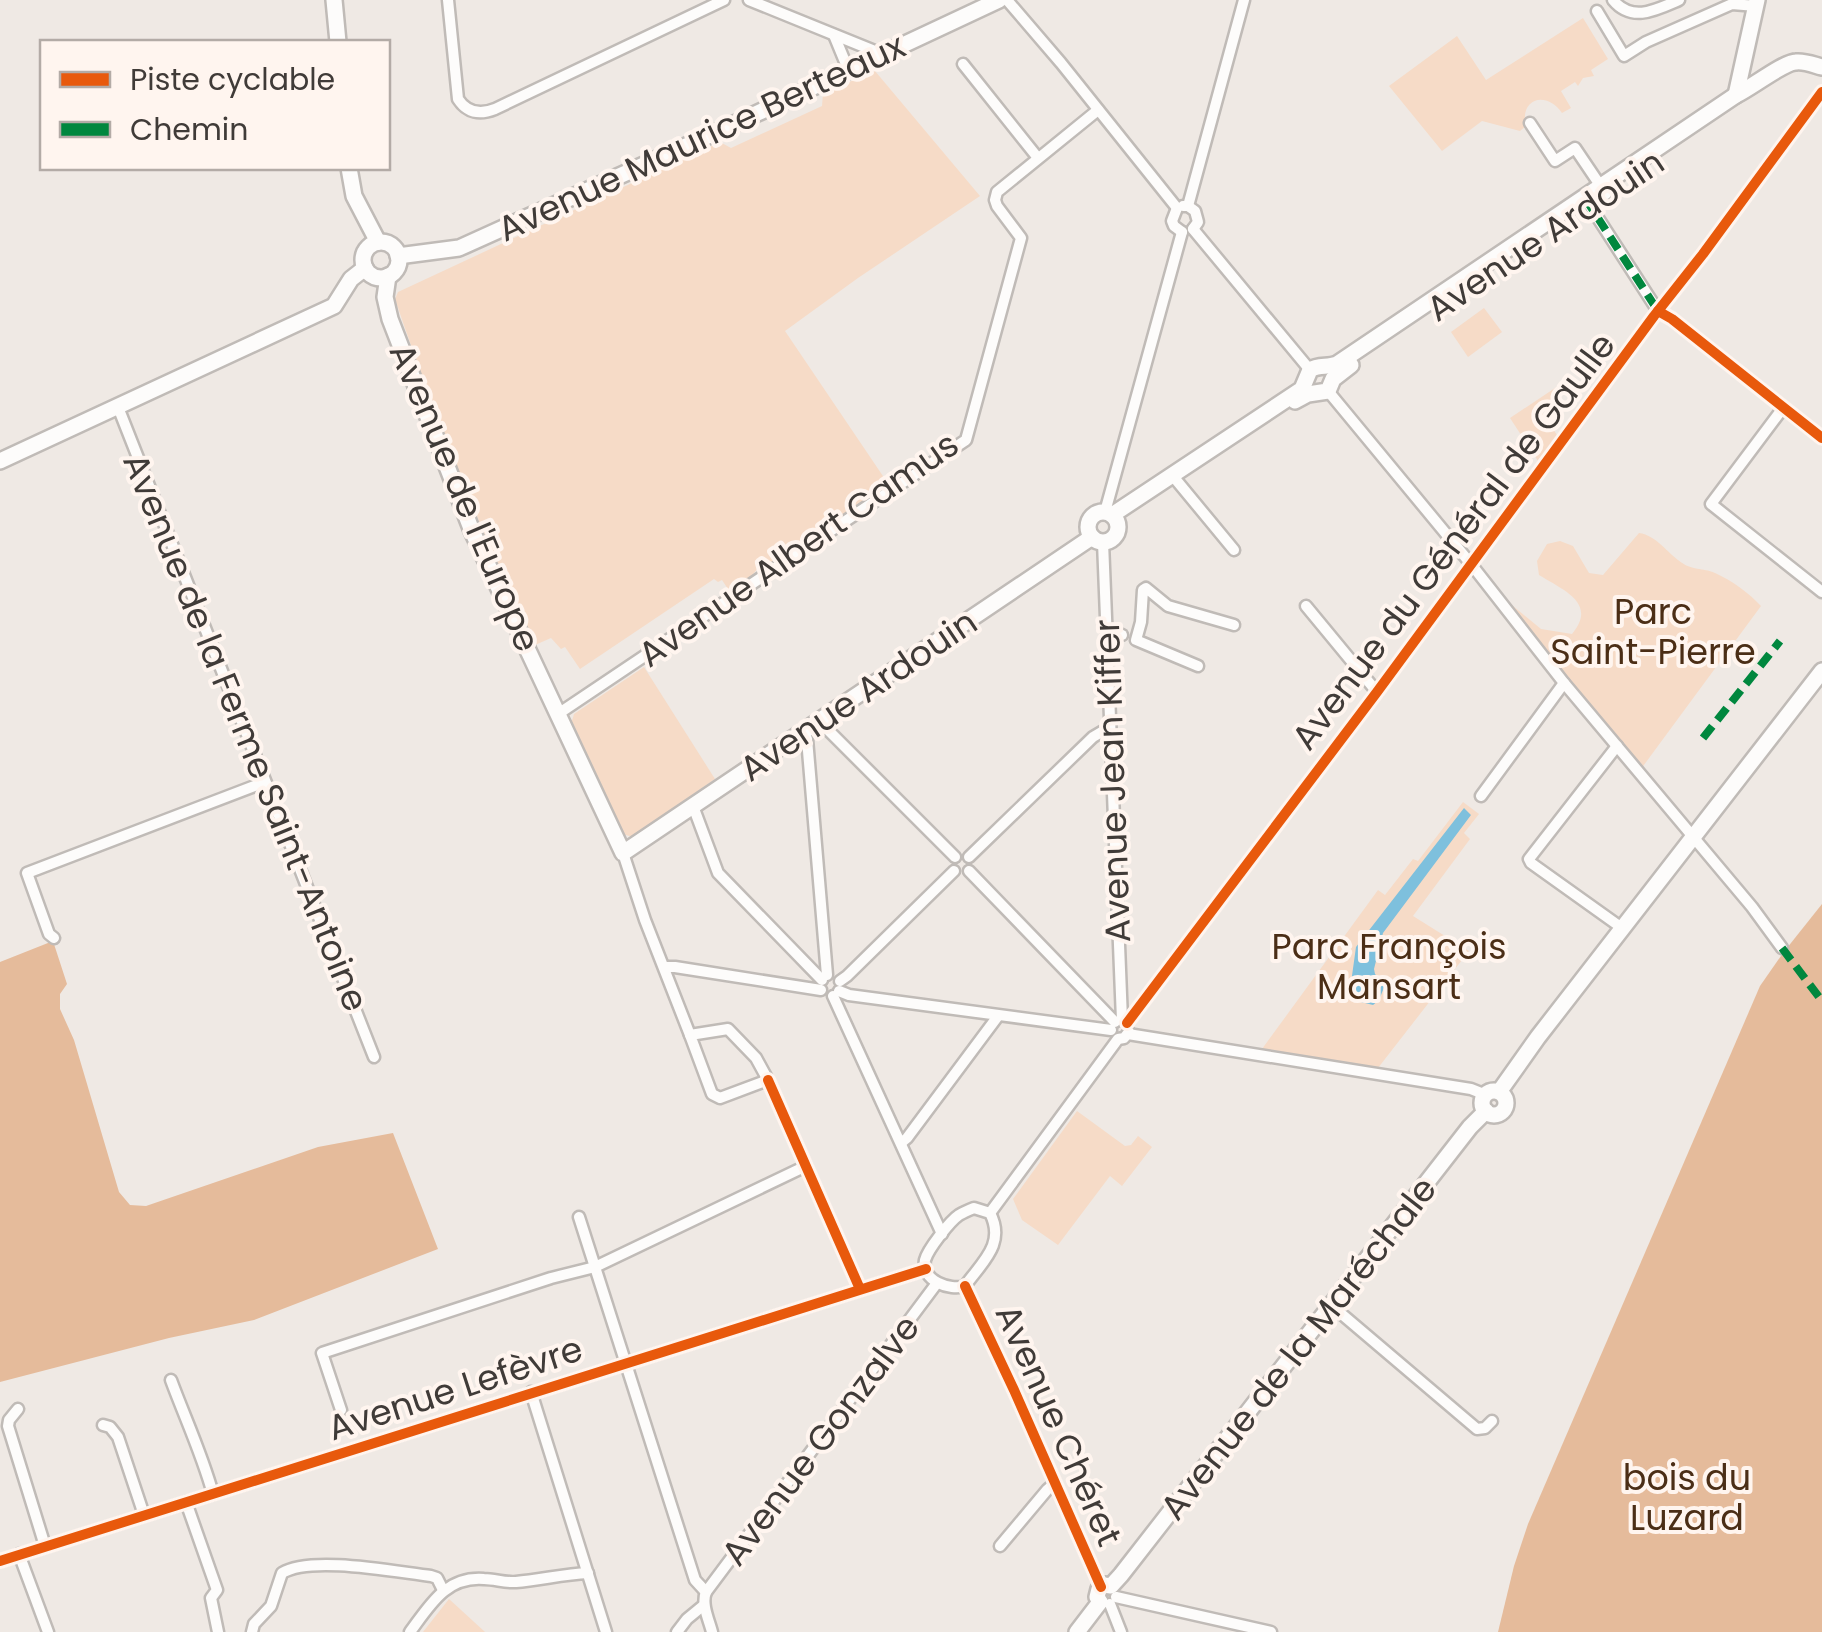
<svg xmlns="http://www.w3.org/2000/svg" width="1822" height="1632" font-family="Poppins,sans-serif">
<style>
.green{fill:#f6dbc7}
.forest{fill:#e5bb9b}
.water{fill:#7ec0dd}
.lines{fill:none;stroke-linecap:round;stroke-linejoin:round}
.street-casing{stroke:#c0bbb7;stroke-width:15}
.secondary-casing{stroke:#c0bbb7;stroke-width:20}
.street{stroke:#fdfcfb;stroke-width:10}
.secondary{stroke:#fdfcfb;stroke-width:15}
.quiet{stroke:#00873e;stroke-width:8;stroke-dasharray:15 8;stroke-linecap:butt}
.cycleway-casing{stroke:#fff5ef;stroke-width:16}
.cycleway{stroke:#e8590c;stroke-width:10}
.labels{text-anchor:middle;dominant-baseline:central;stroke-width:8;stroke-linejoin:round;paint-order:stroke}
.street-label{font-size:35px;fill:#403b38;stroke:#fff5ef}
.park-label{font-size:35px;fill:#4b2e16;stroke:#fff5ef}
</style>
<rect width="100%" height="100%" fill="#efe9e4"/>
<g class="green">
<path d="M1583 18 1608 59 1591 70 1594 76 1583 78 1578 86 1575 82 1561 91 1571 108 1562 113C1546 90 1519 99 1526 126L1520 131 1482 121 1442 151 1389 86 1457 36 1486 80Z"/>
<path d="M875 71 980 196 858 278 785 331 889 485 770 565 758 568 751 577 730 592 722 580 718 582 714 579 580 669 565 647 561 649 551 638 535 645C481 533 435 417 395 299L398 292 720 142 731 148 822 106 823 93Z"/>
<polygon points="1484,308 1502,332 1468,357 1451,332"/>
<polygon points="1564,382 1567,388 1539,408 1557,435 1538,461 1510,418"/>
<path d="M1639 533C1655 535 1665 550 1678 560 1693 572 1702 567 1715 573 1731 580 1749 593 1761 606L1641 769 1504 606 1507 601 1541 629 1572 634C1598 603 1563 590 1539 575L1537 561 1547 544 1560 541 1573 546 1589 573 1603 575Z"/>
<polygon points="644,667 715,779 633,837 622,834 571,724 574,714"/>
<polygon points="1463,802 1479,814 1464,833 1470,839 1413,916 1469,951 1378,1068 1262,1049 1378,890 1385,895 1413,859 1418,861"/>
<polygon points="1077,1111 1125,1146 1131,1145 1138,1136 1152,1147 1122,1186 1110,1176 1058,1245 1022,1220 1013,1199"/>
<polygon points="449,1599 485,1632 423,1632"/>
</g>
<g class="forest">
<polygon points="1822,904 1822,1632 1498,1632 1514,1566 1528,1524 1760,986 1783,953"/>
<polygon points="53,941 67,984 60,994 60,1009 74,1040 119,1192 130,1205 146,1206 318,1147 393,1133 438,1249 254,1320 169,1338 0,1382 0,962"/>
</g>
<polygon class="water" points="1464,808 1471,815 1383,933 1374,969 1375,974 1385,985 1379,1000 1373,1005 1357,1001 1350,990 1356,947"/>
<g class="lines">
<g class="street-casing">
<g id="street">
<path d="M448 0 458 99C467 113 480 115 495 109L724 0"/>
<polyline points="749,0 882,54"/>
<polyline points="1007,0 1061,63 1177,208"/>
<path d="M1613 0C1632 23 1656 10 1679 0"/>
<polyline points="1597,11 1624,56 1646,42 1732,4 1756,6"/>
<polyline points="834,35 848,69"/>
<polyline points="963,64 1038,158"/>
<polyline points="1530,123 1555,161 1575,148 1606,194"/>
<polyline points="1585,198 1658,311 1672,319 1822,438"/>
<polyline points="1183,206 1188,206 1195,211 1198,222 1193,229"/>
<polyline points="1188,206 1244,0"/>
<polyline points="1177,208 1172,221 1174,226 1182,232"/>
<polyline points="1193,229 1310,370"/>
<polyline points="1328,391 1471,564 1564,683 1752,907 1782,948"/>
<polyline points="118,407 374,1057"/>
<polyline points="1783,408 1711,504 1822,592"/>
<polyline points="1177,481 1234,550"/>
<polyline points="1105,512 1182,232"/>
<polyline points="1103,542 1122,1020"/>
<polyline points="1306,606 1377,692"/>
<polyline points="1106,629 1122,635"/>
<polyline points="1198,666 1136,640 1141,622 1143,590 1146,588 1168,606 1234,625"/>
<polyline points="558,714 966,440 1021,238 997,206 995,200 997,192 1098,110"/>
<polyline points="819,721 955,857"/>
<polyline points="803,732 807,739 827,975"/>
<polyline points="1617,746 1529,859 1531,863 1622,928"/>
<polyline points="1481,796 1564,683"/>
<polyline points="693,806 718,873 822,980"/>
<polyline points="623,853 645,920 690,1035"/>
<polyline points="969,857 1093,737 1110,727"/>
<polyline points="969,871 1115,1022"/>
<polyline points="54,938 49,934 27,873 265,782"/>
<polyline points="664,967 675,967 821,990"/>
<polyline points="840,981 847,976 954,871"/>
<polyline points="839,991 849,995 1111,1030"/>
<polyline points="833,996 942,1234"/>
<polyline points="1127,1023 1377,692 1654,316 1703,254 1822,92"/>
<polyline points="1128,1034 1471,1089 1486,1095"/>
<polyline points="768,1080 720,1098 712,1094 690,1035 728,1029 756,1058 768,1080 860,1289"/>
<polyline points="901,1143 907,1138 998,1016"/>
<path d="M974 1208 990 1213C1006 1244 982 1262 965 1286 950 1291 921 1281 925 1260 928 1249 950 1221 959 1215 964 1212 969 1210 974 1208Z"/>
<polyline points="990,1213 1118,1039 1124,1038 1129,1032"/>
<polyline points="579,1217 695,1580 706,1592"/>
<polyline points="965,1286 1014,1390 1101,1587"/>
<polyline points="1331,1305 1477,1429 1485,1428 1492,1421"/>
<path d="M171 1380C185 1418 202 1454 213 1494"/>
<polyline points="531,1392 606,1632"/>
<polyline points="18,1409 9,1420 8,1426 45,1546"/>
<polyline points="341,1410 322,1353 551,1278 595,1267 806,1166"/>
<polyline points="103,1425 110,1427 118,1437 144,1515"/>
<polyline points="186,1502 217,1590 211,1598 218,1632"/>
<polyline points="1000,1546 1047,1490 1055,1483"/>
<polyline points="19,1554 48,1632"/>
<polyline points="0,1561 926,1269"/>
<polyline points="1116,1597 1271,1632"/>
<polyline points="1110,1604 1121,1632"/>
<path d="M252 1632 254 1624 271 1606 282 1573C311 1555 396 1572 431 1576L437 1578 443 1590"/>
<path d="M410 1632C430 1605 446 1576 484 1579 495 1579 505 1583 516 1582 540 1580 564 1574 588 1573"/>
<polyline points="677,1632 687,1619 704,1605"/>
<path d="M712 1632C709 1620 701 1604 706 1592L937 1283"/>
</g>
</g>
<g class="secondary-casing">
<g id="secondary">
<polyline points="334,0 338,42"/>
<polyline points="1736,95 1757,0"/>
<polyline points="349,168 354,196 378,242"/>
<circle cx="381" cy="260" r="18"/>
<polyline points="398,256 459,248 717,132 999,0"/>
<polyline points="388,276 385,297 390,319 472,531 623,853 1092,537"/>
<polyline points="1295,401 1308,394 1328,391 1333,379 1351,365"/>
<polyline points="0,461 334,306 351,279 365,268"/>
<circle cx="1103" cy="527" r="15"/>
<path d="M1112 515 1302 389 1310 370C1319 364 1327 368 1337 364L1736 95C1751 88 1784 62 1796 62 1805 61 1814 65 1822 67"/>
<circle cx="1494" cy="1103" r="12"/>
<polyline points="1499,1092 1538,1037 1822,671"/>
<polyline points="1100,1602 1097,1597 1099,1589 1104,1585 1111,1586 1121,1575 1470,1127 1486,1111"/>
<polyline points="1077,1632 1100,1602"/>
</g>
</g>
<use href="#street" class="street"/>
<use href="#secondary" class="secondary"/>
<g class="quiet">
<polyline points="1585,198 1658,311 1654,315"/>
<polyline points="1703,738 1780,641"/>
<polyline points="1782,948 1822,1001"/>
</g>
<g class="cycleway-casing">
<g id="cycleway">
<polyline points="1658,311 1672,319 1822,438"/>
<polyline points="1127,1023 1377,692 1654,316 1703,254 1822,92"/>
<polyline points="768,1080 860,1289"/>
<polyline points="965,1286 1014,1390 1101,1587"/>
<polyline points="0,1561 926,1269"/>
</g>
</g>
<use href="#cycleway" class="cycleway"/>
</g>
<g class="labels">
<g class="street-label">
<text transform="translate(701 137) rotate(-25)">Avenue Maurice Berteaux</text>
<text transform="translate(1545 235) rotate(-34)">Avenue Ardouin</text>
<text transform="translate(465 497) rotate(67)">Avenue de l'Europe</text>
<text transform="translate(1453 541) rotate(-53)">Avenue du Général de Gaulle</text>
<text transform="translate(798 549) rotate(-35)">Avenue Albert Camus</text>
<text transform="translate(858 695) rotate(-34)">Avenue Ardouin</text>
<text transform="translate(246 732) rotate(68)">Avenue de la Ferme Saint-Antoine</text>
<text transform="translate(1112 781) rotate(-92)">Avenue Jean Kiffer</text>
<text transform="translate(1298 1348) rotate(-52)">Avenue de la Maréchale</text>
<text transform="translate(455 1388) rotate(-18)">Avenue Lefèvre</text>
<text transform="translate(1059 1425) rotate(66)">Avenue Chéret</text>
<text transform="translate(820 1440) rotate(-53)">Avenue Gonzalve</text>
</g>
<g class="park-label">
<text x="1653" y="611">Parc<tspan x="1653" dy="40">Saint-Pierre</tspan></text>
<text x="1389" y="946">Parc François<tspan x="1389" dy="40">Mansart</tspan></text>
<text x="1687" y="1477">bois du<tspan x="1687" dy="40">Luzard</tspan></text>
</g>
</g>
<rect x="40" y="40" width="350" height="130" fill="#fff5ef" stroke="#b3aba6" stroke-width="2.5"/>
<rect x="60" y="72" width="50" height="15" fill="#e8590c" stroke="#b3aba6" stroke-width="2.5"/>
<text x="130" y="90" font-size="30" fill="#403b38">Piste cyclable</text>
<rect x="60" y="122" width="50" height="15" fill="#00873e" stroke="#b3aba6" stroke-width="2.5"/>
<text x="130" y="140" font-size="30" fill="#403b38">Chemin</text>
</svg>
